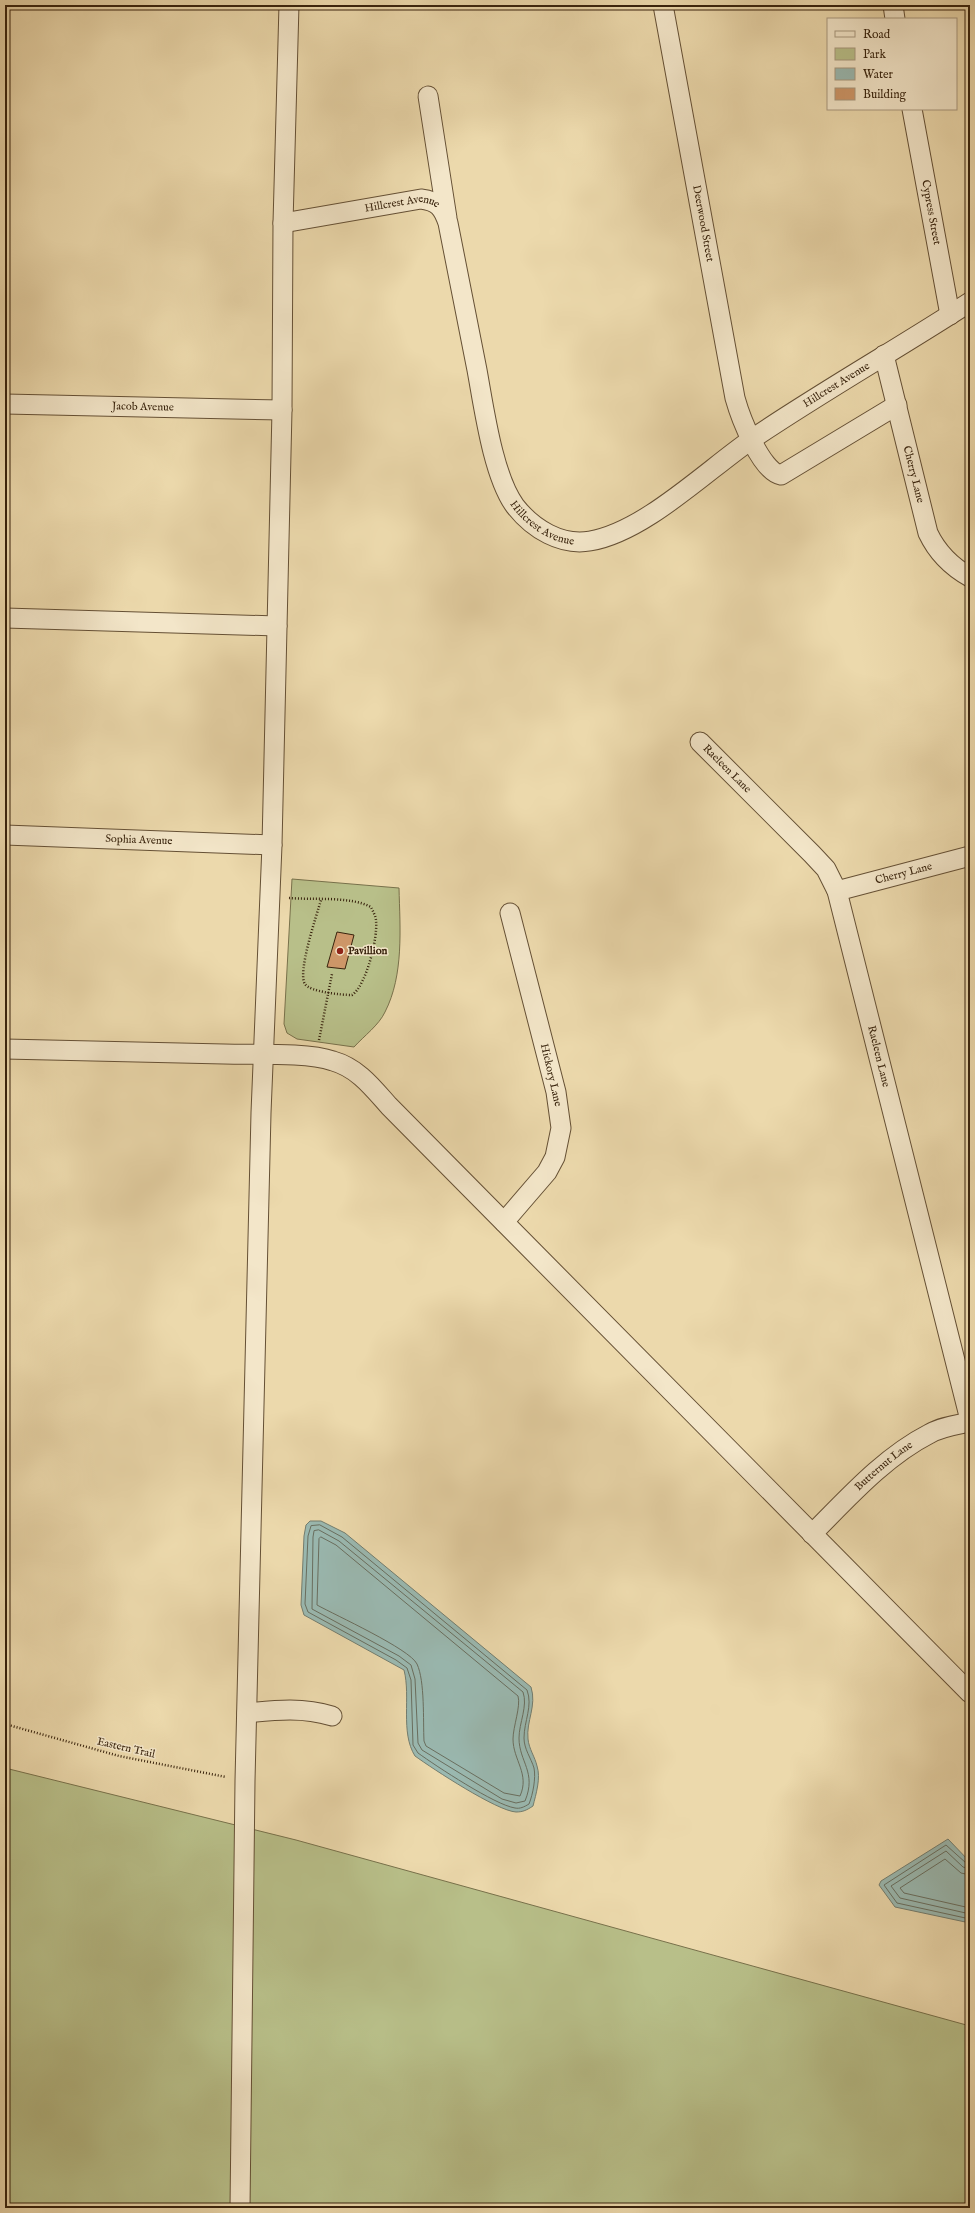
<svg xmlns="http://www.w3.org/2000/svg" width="975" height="2213" font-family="'IM FELL English',serif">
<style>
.green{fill:#b8bf89;stroke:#78714b}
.water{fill:#9ab9b1;stroke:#737d6f}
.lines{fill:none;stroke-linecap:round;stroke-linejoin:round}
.shore{stroke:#696e5f;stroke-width:1}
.building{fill:#cd9668;stroke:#38230d}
.minor-casing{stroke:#655035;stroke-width:21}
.path{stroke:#38230d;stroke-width:2.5;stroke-dasharray:1 2;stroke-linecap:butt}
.minor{stroke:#f3e6c9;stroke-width:19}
.poi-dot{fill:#8f2418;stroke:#f3e6c9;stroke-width:1.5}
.labels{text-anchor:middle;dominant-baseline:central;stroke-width:3;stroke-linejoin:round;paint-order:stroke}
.street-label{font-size:11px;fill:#38230d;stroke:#f3e6c9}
.poi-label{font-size:11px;font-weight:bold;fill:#38230d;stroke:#f3e6c9;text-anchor:start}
</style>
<rect width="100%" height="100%" fill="#ecd9ac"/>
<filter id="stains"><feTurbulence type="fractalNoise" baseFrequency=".005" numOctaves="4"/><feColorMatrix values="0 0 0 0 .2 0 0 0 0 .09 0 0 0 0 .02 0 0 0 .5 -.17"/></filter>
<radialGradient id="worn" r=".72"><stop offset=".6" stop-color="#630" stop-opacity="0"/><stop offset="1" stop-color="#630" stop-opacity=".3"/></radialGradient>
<g class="green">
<path d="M292 879 399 888C400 928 404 975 385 1012 379 1025 364 1036 354 1047L297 1039 287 1033 284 1024Z"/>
<polygon points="5,1768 296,1840 970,2026 970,2208 5,2208"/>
</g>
<g class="water">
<path d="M310 1521H321L345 1533 531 1687C537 1706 526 1721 528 1739 529 1749 535 1757 537 1766 541 1778 536 1794 533 1806 527 1810 523 1812 516 1812 497 1811 433 1769 415 1756 400 1732 411 1697 404 1670L304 1615 301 1605 304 1536 306 1525Z"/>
<polygon points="948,1839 970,1862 970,1923 895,1907 879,1885 881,1881"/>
</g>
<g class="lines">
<g class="shore">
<path d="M320 1525 342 1537 527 1690C533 1706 524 1721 524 1738 524 1749 531 1758 534 1768 536 1778 533 1794 529 1804 524 1807 520 1809 515 1808 495 1805 436 1766 418 1753L413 1745 411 1680 407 1668 396 1660 308 1612 305 1604 308 1536 311 1526Z"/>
<path d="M319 1530 339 1541 523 1692C528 1706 519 1723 519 1738 519 1762 537 1772 525 1801L516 1803 502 1799 422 1750 418 1743 415 1679 411 1665 399 1656 312 1609 313 1537 314 1531Z"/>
<path d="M321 1537 336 1545 518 1696C521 1706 513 1727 513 1739 513 1760 530 1774 520 1796L504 1793 426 1746 424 1741C423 1721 425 1681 417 1664 410 1649 335 1615 317 1605L319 1539Z"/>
<polyline points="970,1864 966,1863 946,1845 884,1885 897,1903 970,1919"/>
<polyline points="970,1869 963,1867 946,1851 891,1886 900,1898 970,1914"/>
<polyline points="970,1875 961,1873 945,1859 900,1888 904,1893 970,1908"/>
</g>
</g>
<polygon class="building" points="337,932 354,935 345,969 327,967"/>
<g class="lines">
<g class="minor-casing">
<g id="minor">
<path id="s1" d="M663 5 735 398C740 416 761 472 781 475L897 405"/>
<polyline points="893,5 895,19"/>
<polyline points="428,96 447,218"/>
<path id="s2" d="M912 109 950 315"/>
<path id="s3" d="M283 223 421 199C438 201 443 208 448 223 458 272 467 321 477 370 484 408 493 476 515 506 533 529 561 546 590 541 645 532 709 468 755 437 825 390 899 348 970 302"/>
<path id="s4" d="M884 355 928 533C937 552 952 567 970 577"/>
<path id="s5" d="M5 404 282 410"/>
<polyline points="5,618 277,626"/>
<path id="s6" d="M700 742 812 854 826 869 837 891 970 1420"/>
<path id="s7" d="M5 835 272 845"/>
<path id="s8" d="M837 891 970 856"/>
<path d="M5 1049C78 1051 151 1052 224 1054 254 1055 306 1052 333 1061 358 1068 373 1088 389 1106L970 1693"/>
<polyline points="504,1222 547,1172 555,1157 561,1128 556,1092 510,913"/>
<path id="s9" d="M812 1534C847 1499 884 1457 929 1434 941 1427 956 1425 970 1422"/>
<path d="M247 1713C276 1710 303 1707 332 1716"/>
<polyline points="240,2208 245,1781 261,1113 272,845 282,410 283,223 289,5"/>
</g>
</g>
<g class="path">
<path d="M289 898C313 900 350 896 371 907 373 912 376 916 376 921 378 938 366 986 352 995 342 995 310 992 305 984 297 973 317 914 321 900"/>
<polyline points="319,1040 332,974"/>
<polyline points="5,1724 119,1756 226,1777"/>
</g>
<use href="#minor" class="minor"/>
</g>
<circle class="poi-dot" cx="340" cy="951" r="4"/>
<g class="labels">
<g class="street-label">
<text stroke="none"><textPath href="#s3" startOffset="121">Hillcrest Avenue</textPath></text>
<text stroke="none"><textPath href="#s2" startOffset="105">Cypress Street</textPath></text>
<text stroke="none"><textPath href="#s1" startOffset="222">Deerwood Street</textPath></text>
<text stroke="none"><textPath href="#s3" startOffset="851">Hillcrest Avenue</textPath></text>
<text stroke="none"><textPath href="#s5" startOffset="138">Jacob Avenue</textPath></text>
<text stroke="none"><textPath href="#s4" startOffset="123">Cherry Lane</textPath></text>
<text stroke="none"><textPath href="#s3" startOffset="504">Hillcrest Avenue</textPath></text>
<text stroke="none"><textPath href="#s6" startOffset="38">Raeleen Lane</textPath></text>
<text stroke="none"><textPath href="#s7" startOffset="134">Sophia Avenue</textPath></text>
<text stroke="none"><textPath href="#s8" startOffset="69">Cherry Lane</textPath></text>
<text stroke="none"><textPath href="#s6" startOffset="374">Raeleen Lane</textPath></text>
<text transform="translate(551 1075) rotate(77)">Hickory Lane</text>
<text stroke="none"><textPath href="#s9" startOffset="99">Butternut Lane</textPath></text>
<text transform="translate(126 1748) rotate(13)">Eastern Trail</text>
</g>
<g class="poi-label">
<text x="348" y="951">Pavillion</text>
</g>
</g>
<rect width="975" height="2213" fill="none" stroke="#ecd9ac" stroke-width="20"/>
<rect x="6" y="6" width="963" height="2201" fill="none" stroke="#38230d" stroke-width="2"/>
<rect x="10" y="10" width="955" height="2193" fill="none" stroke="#38230d"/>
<rect x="827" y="18" width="130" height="92" fill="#f3e6c9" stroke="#a8987e"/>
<rect x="835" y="31" width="20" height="6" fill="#f3e6c9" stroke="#a8987e"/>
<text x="863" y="38" font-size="12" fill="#38230d">Road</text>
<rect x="835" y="48" width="20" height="12" fill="#b8bf89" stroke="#a8987e"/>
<text x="863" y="58" font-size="12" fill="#38230d">Park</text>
<rect x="835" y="68" width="20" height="12" fill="#9ab9b1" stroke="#a8987e"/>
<text x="863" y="78" font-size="12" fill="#38230d">Water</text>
<rect x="835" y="88" width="20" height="12" fill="#cd9668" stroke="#a8987e"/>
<text x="863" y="98" font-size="12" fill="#38230d">Building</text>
<rect width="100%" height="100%" filter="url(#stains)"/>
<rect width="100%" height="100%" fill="url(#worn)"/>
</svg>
